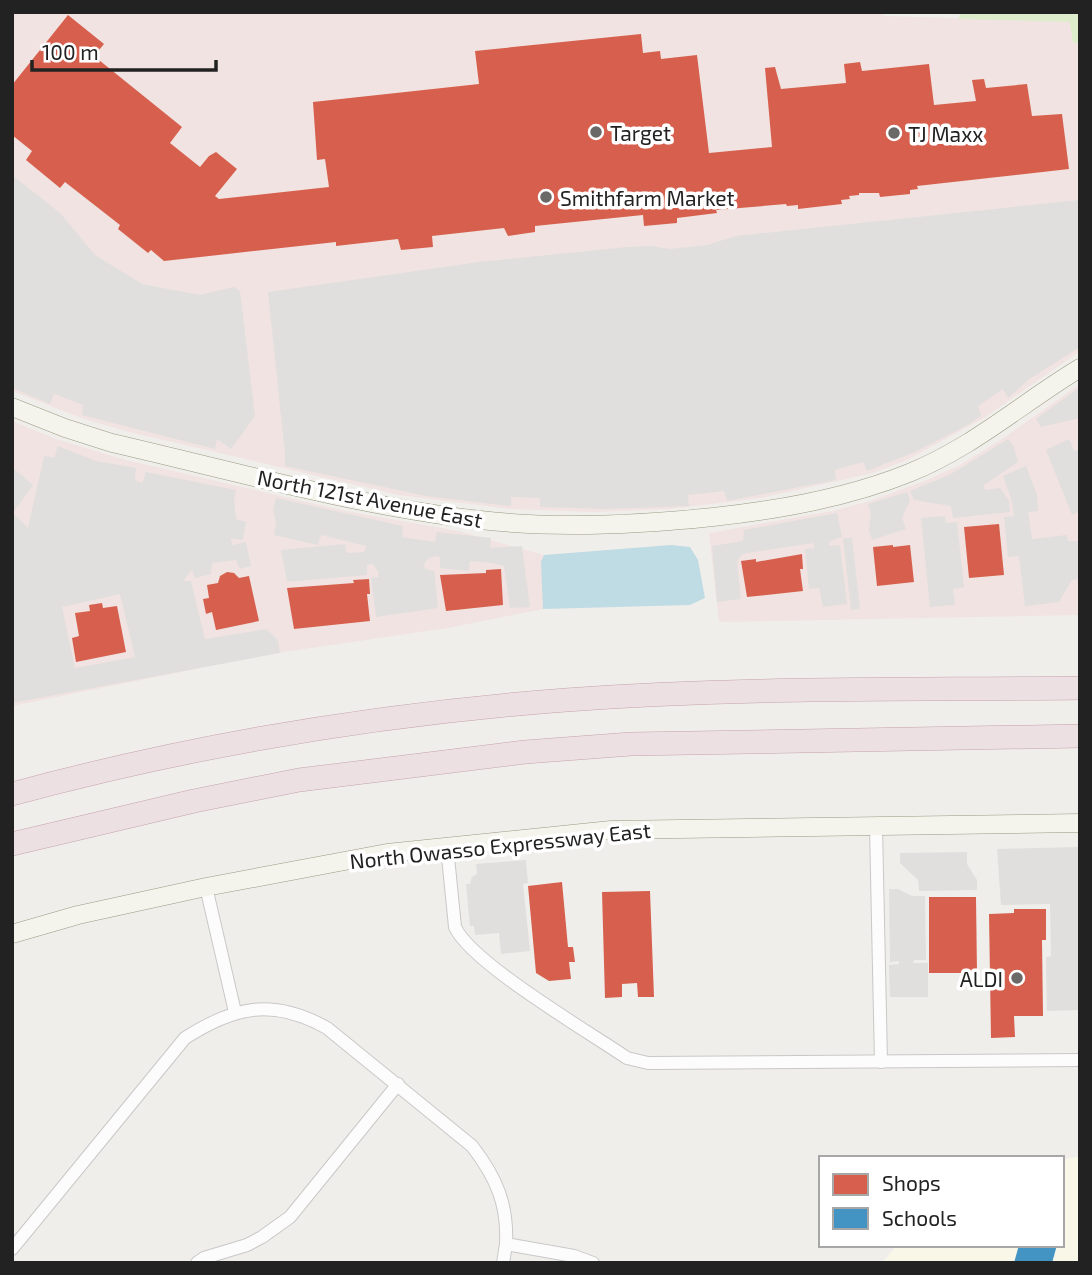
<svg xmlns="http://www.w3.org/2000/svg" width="1092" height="1275" font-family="'Exo 2',sans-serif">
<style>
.commercial{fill:#f1e3e1}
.education{fill:#f8f7e8}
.grass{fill:#ddeccb}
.parking{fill:#e0dfde;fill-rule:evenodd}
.water{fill:#bfdbe3}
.shops{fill:#d6604d}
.schools{fill:#4393c3}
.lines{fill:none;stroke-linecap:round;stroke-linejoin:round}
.street-casing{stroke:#c9c8c7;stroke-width:14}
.secondary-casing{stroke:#999a82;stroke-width:19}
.highway-casing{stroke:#c5a2ac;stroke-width:24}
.street{stroke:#fdfcfc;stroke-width:12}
.secondary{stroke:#f4f4ed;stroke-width:18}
.highway{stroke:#ece0e2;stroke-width:23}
.poi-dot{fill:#6a6968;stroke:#fff;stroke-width:2.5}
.labels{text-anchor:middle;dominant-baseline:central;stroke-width:7;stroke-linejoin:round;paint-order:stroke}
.poi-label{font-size:21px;fill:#222;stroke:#fff;text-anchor:start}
.street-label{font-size:21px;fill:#222;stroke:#fff}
</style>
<rect width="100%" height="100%" fill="#f0eeeb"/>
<g class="commercial">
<polygon points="12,12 129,12 133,15 136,12 879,12 885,16 1071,22 1073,43 1080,43 1080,351 984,418 907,460 873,473 761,498 670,509 592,512 510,509 399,495 125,431 84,419 12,391"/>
<polygon points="1080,384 1080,615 719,622 709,533 832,511 867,502 922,482 960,465 1002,439"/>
<polygon points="12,421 56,439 126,460 346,511 458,531 544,555 543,609 448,628 270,654 12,706"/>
</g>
<polygon class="education" points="1080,1156 1080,1263 882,1263 897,1245 1062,1245 1062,1160"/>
<polygon class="grass" points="960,12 1080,12 1080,43 1073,43 1070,22 959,19"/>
<g class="parking">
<polygon points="12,175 60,213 95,255 142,284 200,295 234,287 240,291 255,416 231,449 217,439 215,449 82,415 83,405 54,394 50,404 12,388"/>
<polygon points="1079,200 1080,347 1028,380 1008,398 1003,389 978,406 981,416 968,425 915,452 867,471 863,462 835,470 836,480 727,501 724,491 688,495 689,506 609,509 540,507 540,498 511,497 511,506 426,496 285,466 285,455 268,292 479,262 627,247 652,246 670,249 707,245 736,236"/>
<polygon points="1080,387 1080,418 1041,427 1036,419"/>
<polygon points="1008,439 1014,447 1018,462 984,485 985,490 1000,488 1009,501 1010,512 953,518 951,506 914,500 910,491 951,474"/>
<polygon points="1069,439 1074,451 1080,449 1080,511 1072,515 1046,450"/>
<path d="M58 446 96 461 136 468 135 480 142 483 146 472 236 490 234 499 236 519 246 522 243 540 231 538 232 545 246 542 251 566 240 569 236 560 212 563 211 574 195 578 192 570 183 581H191L205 639 266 629 278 640 280 653 12 703V467L33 485 13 513 28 528 44 456 54 458ZM120 594 135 657 75 668 62 607Z"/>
<polygon points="1026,466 1037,495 1038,511 1028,512 1032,539 1067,535 1068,541 1078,541 1080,579 1072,580 1059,602 1025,606 1019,556 1008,557 1004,517 1014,516 1012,502 1003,476"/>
<polygon points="907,492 910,500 902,518 906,529 872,540 869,530 871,514 868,504"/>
<polygon points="276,498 403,526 402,537 435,542 437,532 491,538 490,548 522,546 530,607 510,608 504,566 493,563 470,561 469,571 440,568 440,557 436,556 429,558 423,565 426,569 434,571 438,608 376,617 371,578 378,577 379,573 373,564 367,565 367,575 287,582 281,550 345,544 346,552 349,553 364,552 366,546 321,535 318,545 274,535 276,524 273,509"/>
<polygon points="837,513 842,537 830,541 829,546 840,545 847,604 823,607 819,588 809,589 805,549 815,548 813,543 742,554 737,561 741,599 717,602 712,546 743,541 744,530"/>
<polygon points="945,516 946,523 957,522 964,587 953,589 955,605 930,607 921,518"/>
<polygon points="852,538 860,609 851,610 843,538"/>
<polygon points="1080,847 1080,1010 1047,1011 1046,957 1051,956 1050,904 1001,905 997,849"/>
<polygon points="967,852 967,864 977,880 977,890 919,891 918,880 900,863 900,853"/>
<polygon points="526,860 528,883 523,884 530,951 501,954 499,933 475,935 474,926 470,926 466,884 470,884 472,877 477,874 476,864"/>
<polygon points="889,889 898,889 912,896 925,896 926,960 914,960 913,963 928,963 928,997 890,997 889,965 899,964 899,961 890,962"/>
</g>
<polygon class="water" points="671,545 690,547 698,560 705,598 690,605 543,609 541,562 544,555"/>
<g class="shops">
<polygon points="68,15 104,44 94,56 182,127 170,143 200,167 209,156 216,152 237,169 215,196 219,199 329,187 325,159 317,160 313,102 479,84 475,51 641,34 643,53 660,51 661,59 697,55 709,153 772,147 765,68 775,67 781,89 846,83 844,64 860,62 862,71 929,64 934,105 976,101 972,80 984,79 986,88 1027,84 1032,116 1062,114 1069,169 917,186 918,189 910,190 910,194 880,197 879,193 859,193 859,195 849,196 850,199 841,200 842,204 798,209 798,205 787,206 786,204 716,210 717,213 677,218 677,223 644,226 643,215 535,226 535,232 508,236 504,228 432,236 433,247 401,250 398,239 336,246 336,242 164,261 151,250 148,253 118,229 120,225 65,182 60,188 26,160 32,151 12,135 12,85"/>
<polygon points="999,524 1004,575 969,578 964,527"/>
<polygon points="893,545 893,547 910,545 914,582 877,586 873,547"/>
<polygon points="802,554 803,569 800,569 803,591 747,597 741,561 756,559 756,562"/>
<polygon points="501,569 503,605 446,611 440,575 486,573 486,570"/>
<polygon points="227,572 234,573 239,578 249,576 259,621 216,630 212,612 206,614 203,599 209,598 207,585 218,583 220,576"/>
<polygon points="369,579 370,594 367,594 370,621 294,629 287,588 354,583 353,580"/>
<polygon points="102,603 103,608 117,606 126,652 76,662 72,638 79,636 75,613 90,611 89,605"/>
<polygon points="562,882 568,947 573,947 575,962 569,962 571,979 549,981 536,973 528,886"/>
<polygon points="650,891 654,997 638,997 637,983 622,984 622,997 605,998 602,892"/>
<polygon points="929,897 976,897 977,973 929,973"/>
<polygon points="1014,909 1046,909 1046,940 1042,940 1043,1016 1014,1016 1015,1037 991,1038 989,914 1014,913"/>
</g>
<polygon class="schools" points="1019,1245 1057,1245 1052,1263 1014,1263"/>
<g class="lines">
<g class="street-casing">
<g id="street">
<polyline points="876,827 881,1062"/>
<path d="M447 847 455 927C471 963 589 1032 627 1058L648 1063 1080 1060"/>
<polyline points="206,887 235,1012"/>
<path d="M12 1249 185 1038C235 1006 273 998 327 1028L472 1146C496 1177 508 1204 506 1244L574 1256 593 1263"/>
<polyline points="197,1263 204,1258 247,1245 262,1237 290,1217 398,1084"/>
<polyline points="503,1263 506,1244"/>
</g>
</g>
<g class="secondary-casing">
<g id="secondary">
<path d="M12 407 65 428 112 443C234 471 356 506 480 520 557 529 636 525 713 517 779 510 847 498 909 473 972 448 1022 403 1080 368"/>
<polyline points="12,934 78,915 206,887 387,853 611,830 1080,823"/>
</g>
</g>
<g class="highway-casing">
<g id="highway">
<path d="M12 794C193 745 379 714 566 700 737 687 909 690 1080 688"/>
<polyline points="12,844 194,801 299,780 525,752 631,744 1080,736"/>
</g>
</g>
<use href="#street" class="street"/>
<use href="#secondary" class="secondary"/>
<use href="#highway" class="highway"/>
</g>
<g class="poi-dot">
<circle cx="596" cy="132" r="7"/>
<circle cx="894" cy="133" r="7"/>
<circle cx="546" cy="197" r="7"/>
<circle cx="1017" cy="978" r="7"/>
</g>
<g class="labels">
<g class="poi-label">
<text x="610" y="132">Target</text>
<text x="908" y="133">TJ Maxx</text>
<text x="560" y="197">Smithfarm Market</text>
<text x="1003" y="978" text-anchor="end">ALDI</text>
</g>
<g class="street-label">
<text transform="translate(370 498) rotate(11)">North 121st Avenue East</text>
<text transform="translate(500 845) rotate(-6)">North Owasso Expressway East</text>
</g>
</g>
<rect width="1092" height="1275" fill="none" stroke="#222222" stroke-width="28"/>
<rect x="819" y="1156" width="245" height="91" fill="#ffffff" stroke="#a7a7a7" stroke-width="2"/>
<rect x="833" y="1174" width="35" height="21" fill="#d6604d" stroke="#a7a7a7" stroke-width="2"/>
<text x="882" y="1191" font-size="21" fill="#222222">Shops</text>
<rect x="833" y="1208" width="35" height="21" fill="#4393c3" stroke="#a7a7a7" stroke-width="2"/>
<text x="882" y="1226" font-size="21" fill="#222222">Schools</text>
<path d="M32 60v10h184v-10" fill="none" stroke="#222222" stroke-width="3.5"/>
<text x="42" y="60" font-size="21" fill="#222222" stroke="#ffffff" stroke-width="5" paint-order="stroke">100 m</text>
</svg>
